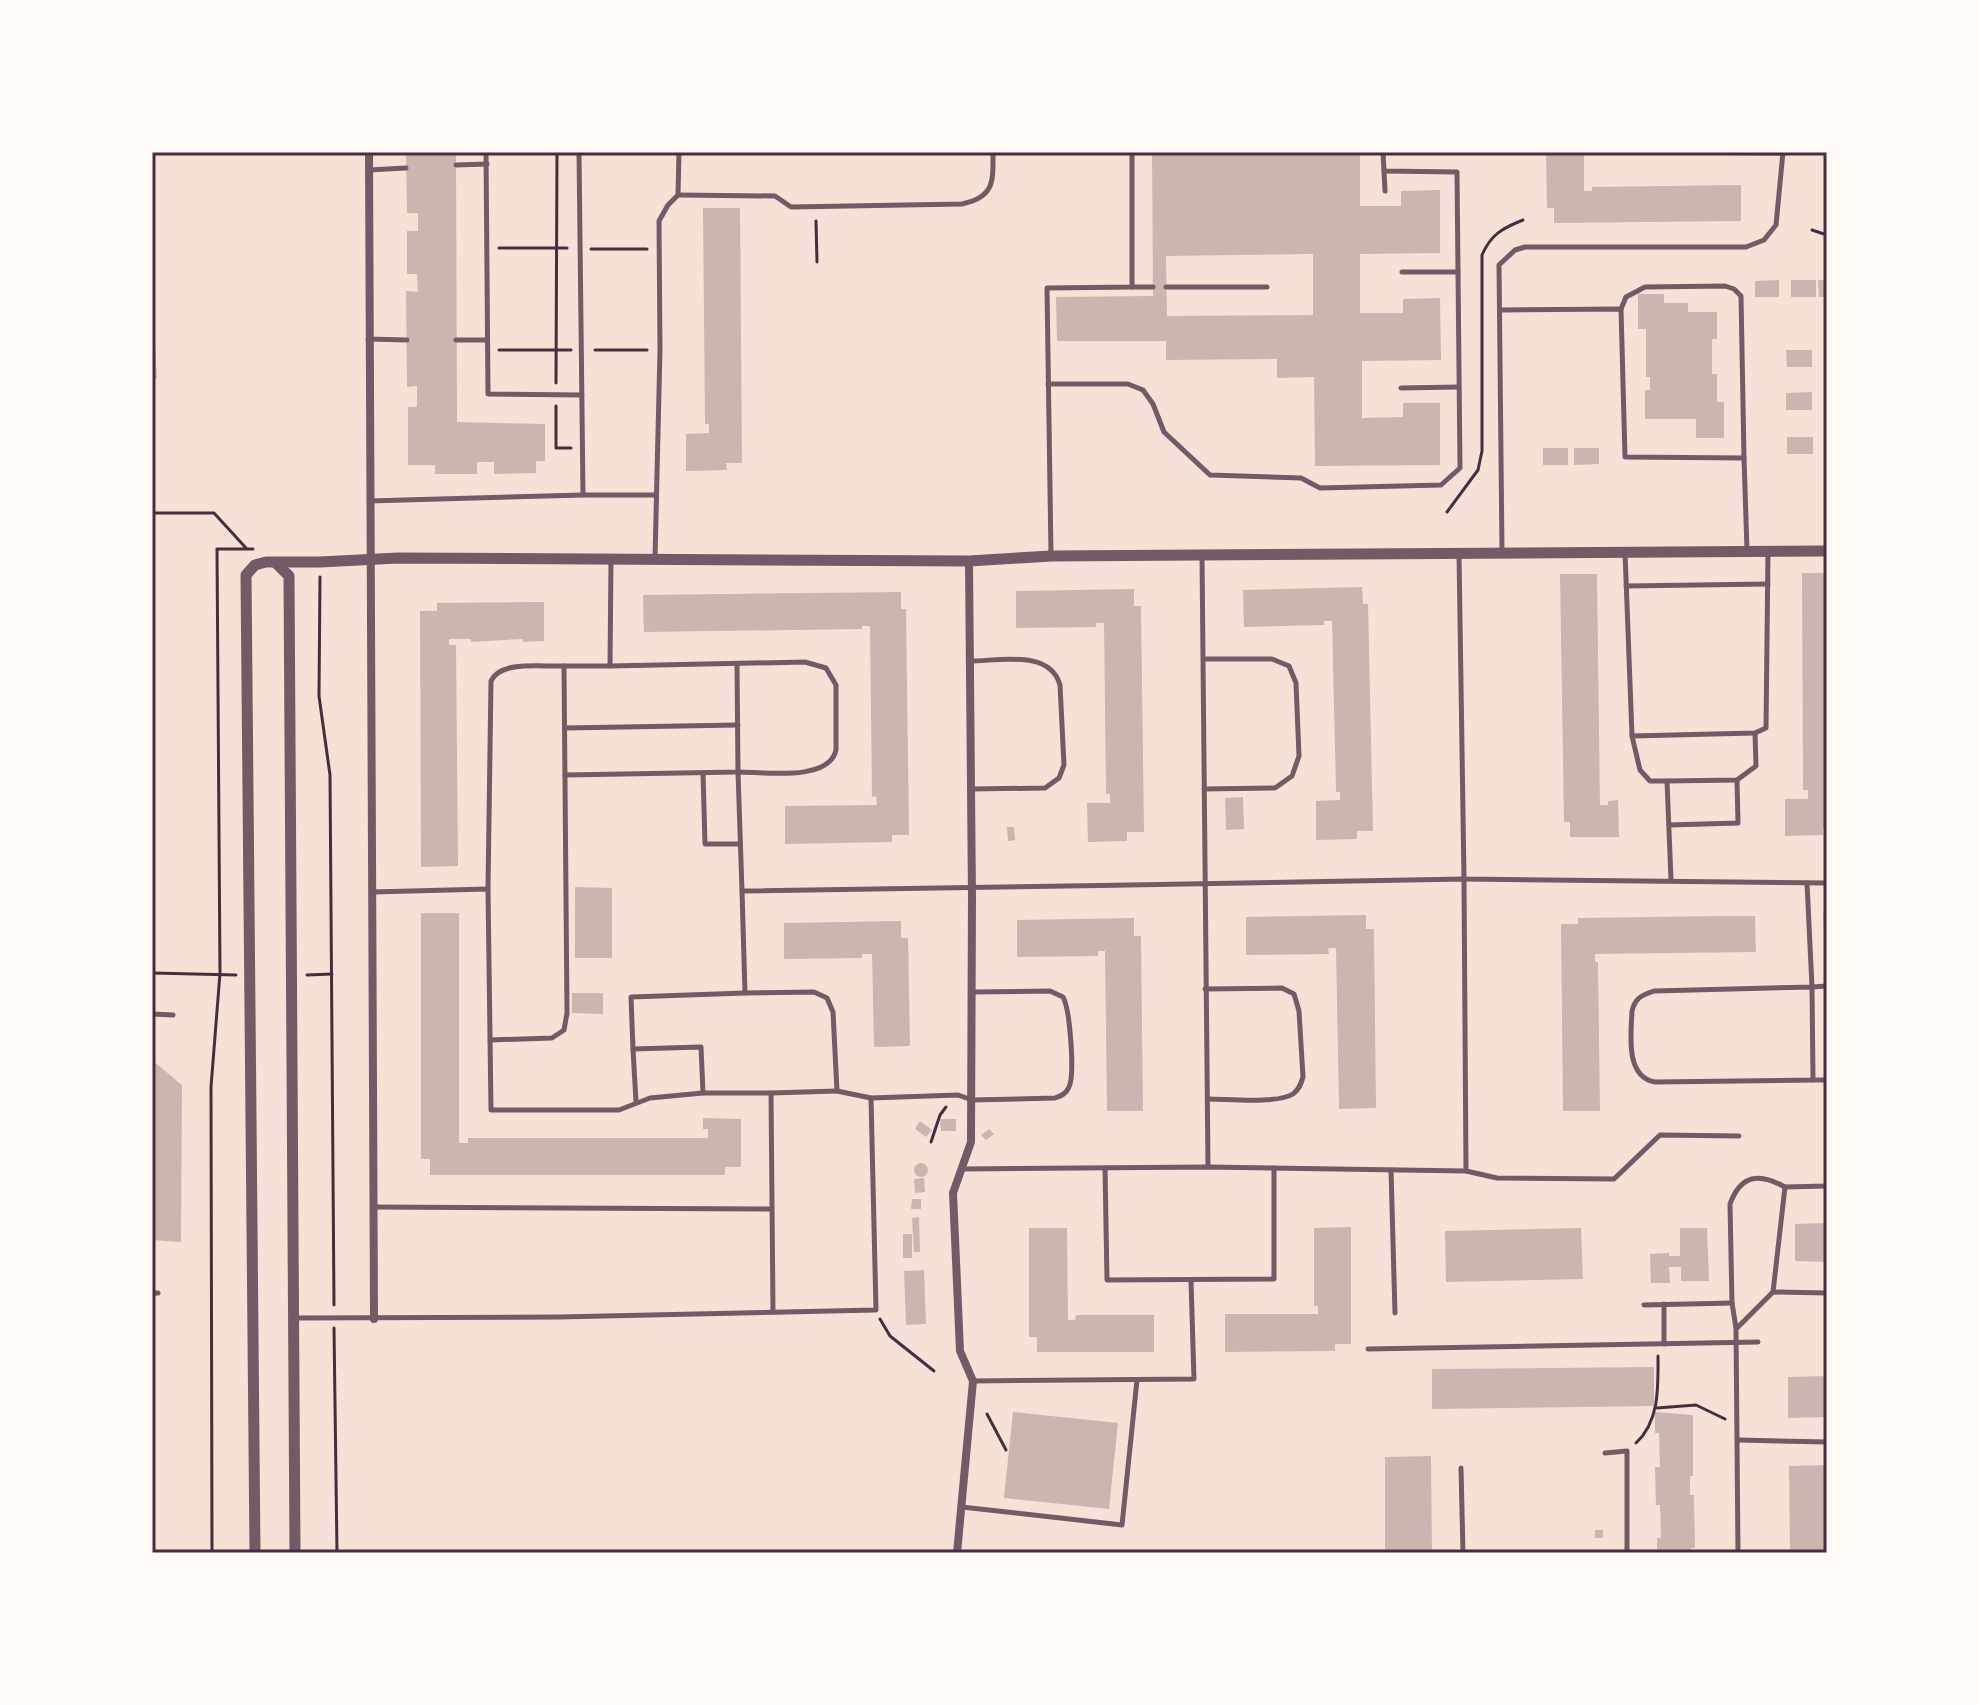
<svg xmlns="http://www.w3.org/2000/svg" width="1979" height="1705" font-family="Lato,sans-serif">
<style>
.building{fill:#ccb4b1;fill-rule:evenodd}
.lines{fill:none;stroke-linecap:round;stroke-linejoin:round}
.path{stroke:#4a2c40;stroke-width:3}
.service{stroke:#755966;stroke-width:5}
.minor{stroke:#755966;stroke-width:8}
.tertiary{stroke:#755966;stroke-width:11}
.neatline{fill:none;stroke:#4a2c40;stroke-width:3}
</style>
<rect width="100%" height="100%" fill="#f7e1d7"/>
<g class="building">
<polygon points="406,152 456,152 457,422 545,424 545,461 536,461 536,473 494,474 494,462 477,462 477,474 435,474 435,465 408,465 408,407 417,407 417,386 407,387 406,291 418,292 417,274 407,274 407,231 418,231 418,213 407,213"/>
<path d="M1152 152H1360V206H1401V191L1440 190V253L1360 254V313H1403V299L1440 298 1441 360 1362 361V418L1403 417V403H1440V465L1315 466 1314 377 1277 378V359L1166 360V341H1057L1056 297 1153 296ZM1313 254V315L1167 316 1166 256Z"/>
<polygon points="1546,152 1584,152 1584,191 1592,191 1592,187 1741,185 1741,221 1554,223 1554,208 1547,208"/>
<polygon points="703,208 740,208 742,463 726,463 727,470 686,471 686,434 709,433 709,424 705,424"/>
<polygon points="1779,280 1779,297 1755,297 1755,281"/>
<rect x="1791" y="280" width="25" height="17"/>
<polygon points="1818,280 1827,280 1827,297 1819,297"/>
<polygon points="1638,294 1664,294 1664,303 1688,303 1688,312 1717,312 1717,339 1712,339 1712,374 1717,374 1717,402 1724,402 1724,438 1696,438 1696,419 1645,419 1645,390 1650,390 1650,377 1646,377 1646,329 1638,329"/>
<polygon points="152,327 154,327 157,379 152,379"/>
<polygon points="1786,350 1812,350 1812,367 1787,367"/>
<polygon points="1812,392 1812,410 1786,410 1786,393"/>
<rect x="1787" y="437" width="26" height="17"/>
<rect x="1543" y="448" width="25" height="17"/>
<polygon points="1574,448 1599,448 1599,464 1574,465"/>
<polygon points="1802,573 1827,573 1827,828 1823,828 1823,835 1785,836 1785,799 1808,799 1808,790 1803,790"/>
<polygon points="1560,574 1597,574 1600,805 1608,805 1608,801 1618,800 1619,837 1570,837 1570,822 1564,822"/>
<polygon points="1362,587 1363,604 1368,604 1373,831 1357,831 1357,839 1316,840 1316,801 1340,800 1340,792 1336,792 1332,621 1324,621 1324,625 1244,627 1243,590"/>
<polygon points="1134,589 1134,606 1141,606 1144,832 1127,832 1127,841 1088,842 1087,803 1110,803 1110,794 1106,794 1104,623 1096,623 1096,627 1016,628 1016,591"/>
<polygon points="901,592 901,609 906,609 909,835 892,835 892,842 785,844 785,806 877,805 876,796 872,797 870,626 862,626 862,629 644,632 643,595"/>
<polygon points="544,602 544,641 523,642 523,639 471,642 471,639 449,639 449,645 456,645 458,866 421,867 420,611 437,611 437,603"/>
<polygon points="1243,797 1244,829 1226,830 1225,798"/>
<polygon points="1007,827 1014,827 1015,840 1008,841"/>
<polygon points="575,887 612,888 612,958 575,958"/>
<polygon points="1827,911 1827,930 1824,931 1823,912"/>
<polygon points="421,913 459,913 459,1143 468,1143 468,1138 708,1138 708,1129 703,1129 703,1118 741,1119 741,1167 725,1167 725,1175 430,1175 430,1159 421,1159"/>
<polygon points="1366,915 1366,929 1374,929 1376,1108 1339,1109 1336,948 1328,948 1329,954 1246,955 1246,917"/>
<polygon points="1722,916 1755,916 1756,952 1595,954 1595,962 1598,962 1600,1111 1563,1111 1561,924 1578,924 1578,918"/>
<polygon points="1134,918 1134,936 1141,936 1143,1111 1107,1111 1105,951 1098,951 1098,956 1017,957 1017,920"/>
<polygon points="901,921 901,938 908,938 910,1046 874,1047 872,954 862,954 862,958 784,959 784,923"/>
<polygon points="572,993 603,993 603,1014 572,1013"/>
<polygon points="152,1060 182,1085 181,1242 152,1240"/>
<polygon points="940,1119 956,1119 956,1131 941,1131"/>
<polygon points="920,1121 932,1130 926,1137 915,1129"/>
<polygon points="989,1129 994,1134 986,1140 981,1135"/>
<circle cx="921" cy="1170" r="7"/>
<polygon points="924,1178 925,1192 915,1193 914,1179"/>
<polygon points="912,1199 921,1199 921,1209 911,1209"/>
<polygon points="919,1217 920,1252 914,1252 912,1218"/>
<polygon points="1827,1223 1827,1262 1795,1261 1795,1224"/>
<polygon points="1351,1227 1351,1344 1335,1344 1335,1351 1225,1352 1225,1314 1318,1314 1318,1306 1314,1306 1314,1228"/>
<polygon points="1029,1228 1067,1228 1068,1320 1075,1320 1076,1315 1154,1315 1154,1352 1037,1352 1037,1337 1029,1337"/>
<polygon points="1581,1228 1583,1279 1446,1282 1445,1231"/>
<polygon points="1680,1228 1707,1228 1709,1281 1681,1281 1681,1267 1669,1267 1670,1283 1651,1283 1650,1254 1669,1253 1669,1256 1680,1256"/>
<rect x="903" y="1234" width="9" height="24"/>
<polygon points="924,1270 926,1324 906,1325 904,1271"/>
<polygon points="1654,1367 1654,1406 1432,1409 1432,1369"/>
<polygon points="1827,1376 1827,1417 1788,1418 1788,1377"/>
<polygon points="1013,1412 1118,1423 1109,1509 1004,1498"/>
<polygon points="1655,1412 1693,1415 1693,1476 1690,1476 1690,1495 1694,1495 1695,1548 1691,1548 1691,1553 1657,1553 1657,1538 1661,1538 1660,1505 1656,1505 1655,1467 1660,1467 1659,1433 1655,1433"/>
<polygon points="1431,1456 1432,1553 1385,1553 1385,1457"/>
<polygon points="1827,1465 1827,1553 1790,1553 1789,1466"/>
<rect x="1595" y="1530" width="8" height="8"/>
</g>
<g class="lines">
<g class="path">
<polyline points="633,152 665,152"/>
<polyline points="816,221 817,262"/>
<polyline points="1812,230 1827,235"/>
<polyline points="499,248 567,248"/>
<polyline points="591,249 647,249"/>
<polyline points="499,350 571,350"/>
<polyline points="595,350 647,350"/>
<polyline points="556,383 557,152"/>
<polyline points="556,406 556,448 571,448"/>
<path d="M1447 512 1478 470 1482 451V255C1491 234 1503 228 1523 220"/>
<polyline points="152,513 214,513 246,548"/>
<polyline points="320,577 319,696 330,775 334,1305"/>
<polyline points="152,973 236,975"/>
<polyline points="307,975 332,974"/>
<polyline points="931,1142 940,1115 946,1107"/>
<polyline points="880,1319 890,1336 934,1371"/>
<polyline points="334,1328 337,1553"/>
<polyline points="1657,1408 1696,1405 1725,1419"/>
<polyline points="987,1414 1006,1450"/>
<path d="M1636 1443C1660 1421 1658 1386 1658 1356"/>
<polyline points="212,1553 211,1087 220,973 217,549 253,549"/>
</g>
<g class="service">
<polyline points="486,152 488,394 582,395"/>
<polyline points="579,152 583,495 656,495"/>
<polyline points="1668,152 1782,153"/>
<polyline points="456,165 487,164"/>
<polyline points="369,170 406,168"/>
<polyline points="1384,171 1385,191"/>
<path d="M678 195 775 196 791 207 962 204C995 197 993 181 993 152"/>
<polyline points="1402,272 1458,272"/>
<polyline points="1132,287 1153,287"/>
<polyline points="1166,287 1267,287"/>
<polyline points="1621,309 1626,297 1645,287 1725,286 1734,289 1741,296 1744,458"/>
<polyline points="1500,310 1621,309 1625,457 1744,458 1747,550"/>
<polyline points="368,339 407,340"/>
<polyline points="456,340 487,340"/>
<polyline points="1048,384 1128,384 1143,390 1153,404 1164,432 1210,475 1301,478 1320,488 1441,485 1460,468 1457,172 1384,171 1383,152"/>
<polyline points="1401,388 1458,387"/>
<polyline points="369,501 583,495"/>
<polyline points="1502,551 1499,265 1515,250 1525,247 1746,247 1764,240 1776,225 1783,152"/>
<polyline points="1625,552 1632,736 1755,733 1766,728 1768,551"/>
<polyline points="1459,554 1464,879 1827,883"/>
<polyline points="1051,555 1047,288 1132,287 1132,152"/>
<polyline points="1202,556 1208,1167"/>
<polyline points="655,558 660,350 659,221 668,205 678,195 679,152"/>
<polyline points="1626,586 1768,584"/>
<polyline points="1204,659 1272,659 1289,666 1296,683 1299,756 1292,776 1275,788 1204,789"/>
<path d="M970 661C999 661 1050 649 1060 685L1064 765 1059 778 1045 788 972 789"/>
<path d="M610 666 805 662 826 668 836 685V750C829 782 764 772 738 772L742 891C983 886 1223 885 1464 879L1466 1171"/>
<polyline points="565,728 738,725"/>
<polyline points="1632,736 1640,770 1650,781 1667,781"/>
<polyline points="703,773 705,844 739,844"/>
<polyline points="565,775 738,772 737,664"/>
<polyline points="1669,825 1738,823 1737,780"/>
<polyline points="1671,880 1667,781 1737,780 1756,766 1755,733"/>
<path d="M1807 883 1812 987 1654 991C1642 995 1635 998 1632 1011 1631 1034 1625 1077 1655 1082L1813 1080 1812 987 1827 986"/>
<path d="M488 889 491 681C501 660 543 667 564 666"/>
<path d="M742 891 745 993 814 992 827 998 833 1012 837 1091 871 1098 958 1095 972 1100 1055 1098C1061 1096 1066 1094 1069 1087 1075 1075 1070 1009 1063 997L1050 991 972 992"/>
<polyline points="372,892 488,889 491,1110 619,1110 650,1098 703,1093 771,1093 773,1311"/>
<path d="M1205 989 1282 988 1294 994 1299 1011 1303 1077C1301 1084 1299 1090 1293 1094 1277 1104 1228 1099 1208 1099"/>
<polyline points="152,1014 173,1015"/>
<polyline points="490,1040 552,1038 564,1030 567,1013 564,666 610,666 611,560"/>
<polyline points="633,1049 636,1102"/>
<polyline points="1813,1080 1827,1080"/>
<polyline points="703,1093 701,1047 633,1049 631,997 745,993"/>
<polyline points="771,1093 837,1091"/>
<polyline points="1105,1168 1107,1280 1274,1279 1274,1168"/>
<polyline points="963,1169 1208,1167 1466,1171 1497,1178 1614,1179 1660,1135 1739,1136"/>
<polyline points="1391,1170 1395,1313"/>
<polyline points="373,1207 771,1209"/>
<polyline points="1773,1292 1827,1293"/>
<polyline points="152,1293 158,1293"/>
<polyline points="1664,1304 1664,1344"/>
<polyline points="1644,1305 1732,1303"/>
<polyline points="296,1318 559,1317 876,1310 871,1098"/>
<path d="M1736 1328 1732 1303 1730 1204C1741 1174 1759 1173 1785 1187"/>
<polyline points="1368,1349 1758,1342"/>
<polyline points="973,1381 1194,1379 1191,1281"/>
<polyline points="1738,1440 1827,1442"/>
<polyline points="1605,1453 1627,1451 1627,1553"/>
<polyline points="1461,1468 1463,1553"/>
<polyline points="962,1507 1122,1525 1137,1380"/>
<polyline points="1738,1553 1736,1329 1773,1292 1785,1187 1827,1186"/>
</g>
<g class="minor">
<polyline points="369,152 374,1319"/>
<polyline points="957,1553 973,1381 960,1351 953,1193 971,1142 972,899 969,561"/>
</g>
<g class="tertiary">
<polyline points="276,563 289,576 295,1553"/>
<polyline points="255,1553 246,575 255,565 266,562 320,562 398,558 969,561 1051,556 1827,551"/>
</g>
</g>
<rect width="1979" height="1705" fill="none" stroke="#fffaf5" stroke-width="308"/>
<rect x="154" y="154" width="1671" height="1397" class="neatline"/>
</svg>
